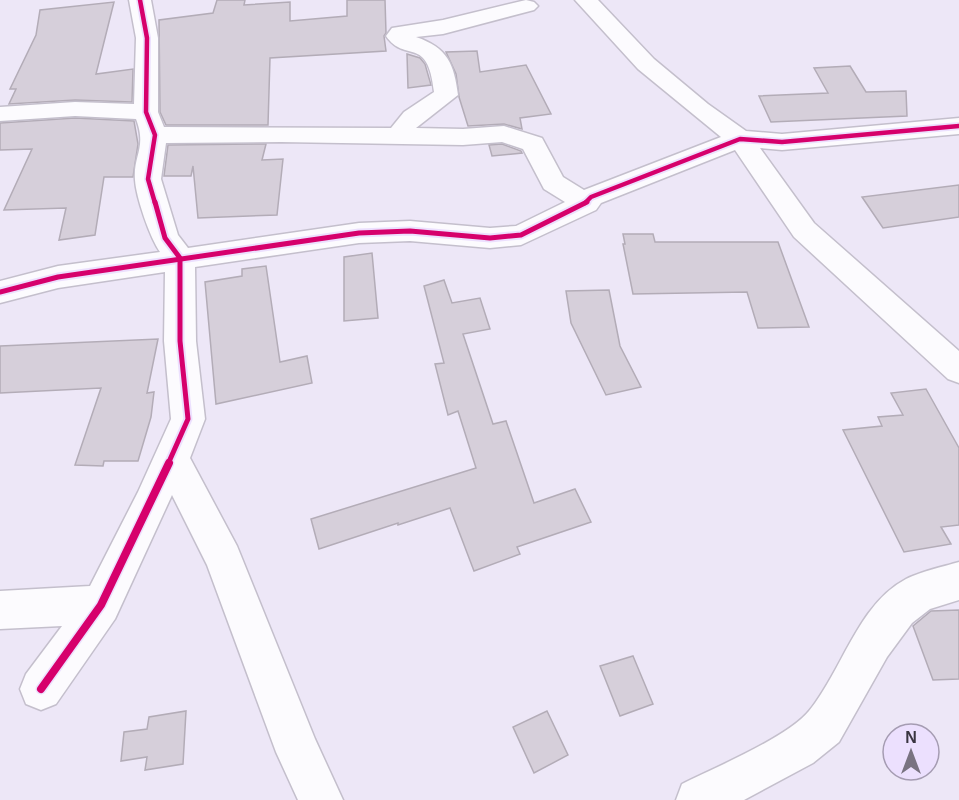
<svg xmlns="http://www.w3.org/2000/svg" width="959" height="800" font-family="Helvetica,sans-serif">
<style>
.building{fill:#d6cfda;stroke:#b3acb7;stroke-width:1.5}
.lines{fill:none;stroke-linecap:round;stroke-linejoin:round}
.minor-casing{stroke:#c4bfcc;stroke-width:3}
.minor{fill:#fcfbfe;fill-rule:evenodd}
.cycleway-far2-casing{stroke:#ece0fe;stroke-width:8}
.cycleway-far1-casing{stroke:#ece0fe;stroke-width:9}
.cycleway-casing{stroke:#ece0fe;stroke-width:11}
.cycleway-far2{stroke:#d6006c;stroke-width:4.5}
.cycleway-far1{stroke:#d6006c;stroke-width:5}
.cycleway{stroke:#d6006c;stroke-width:8}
</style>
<rect width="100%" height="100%" fill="#ede7f7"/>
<g class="building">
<polygon points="217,0 245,0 244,5 290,2 290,21 347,16 347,0 385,0 386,33 384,36 386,51 270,58 268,125 166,125 160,112 159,20 213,13"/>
<polygon points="114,2 96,74 133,69 132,102 75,100 9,104 16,89 10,89 36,35 40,10"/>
<polygon points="477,51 480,72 526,65 551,114 520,118 522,129 504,124 468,126 459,97 456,74 446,52"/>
<polygon points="407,54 420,58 425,64 431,85 408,88"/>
<polygon points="850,66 866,92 906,91 907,116 771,122 759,96 828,93 814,68"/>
<polygon points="75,118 134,121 138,144 133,177 104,177 95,235 59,240 66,208 4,210 32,149 0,150 0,123"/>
<polygon points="266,144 262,160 283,159 277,215 198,218 193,166 191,176 164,176 168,145"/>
<polygon points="502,144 521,151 522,153 492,156 489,145"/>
<polygon points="959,185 959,217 883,228 862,197"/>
<polygon points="623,234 653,234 655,242 778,242 809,327 758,328 747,292 633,294 623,244 625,244"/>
<polygon points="372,253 378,318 344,321 344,257"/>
<polygon points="266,266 280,362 307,356 312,383 216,404 205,282 242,276 242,269"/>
<polygon points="444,280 452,303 480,298 490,329 463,334 493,424 506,421 534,503 575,489 591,522 517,547 520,554 474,571 450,508 398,525 398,523 319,549 311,519 476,468 458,411 448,415 435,364 444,363 424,286"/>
<polygon points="609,290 620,346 641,387 606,395 571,323 566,291"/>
<polygon points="158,339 147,393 154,392 151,417 138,461 104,461 103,466 75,465 101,388 0,393 0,346"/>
<polygon points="926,389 959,448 959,525 941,527 951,544 904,552 843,430 882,426 878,417 903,415 891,393"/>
<polygon points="959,610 959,679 933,680 913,626 931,611"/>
<polygon points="633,656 653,704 620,716 600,666"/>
<polygon points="186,711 183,764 145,770 147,757 121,761 124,732 147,729 149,717"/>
<polygon points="547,711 568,755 534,773 513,727"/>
</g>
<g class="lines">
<g class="minor-casing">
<g id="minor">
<path d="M129 0H151L158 38V112L164 127 391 128 404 112 434 92C428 34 405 64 386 36L392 28 443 20 526 0 534 2 538 6 534 10 443 34 416 37C448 48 454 64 458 95L416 128 463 129 504 126 542 138 563 177 584 190 721 137 638 69 575 0H598L654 59 708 104 746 131 782 134 959 118V134L782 150 760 148 814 223 959 351V383L948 379 794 237 735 150 601 203 596 210 521 245 490 248 410 241 359 243 195 267 196 341 205 419 190 458 237 546 315 739 343 800H298L276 752 207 565 172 495 115 619 56 704 41 710 26 704 20 689 26 674 62 626 0 629V591L90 586 138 492 171 419 164 341 165 272 58 288 0 303V281L58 266 160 252C150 238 136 197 135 180 133 155 147 148 136 119L75 116 0 121V107L75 102 134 104 136 38ZM281 142 463 145 502 142 523 149 544 189 565 202 516 226 490 228 410 221 359 223 188 248 178 235 161 179 166 143Z"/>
<path d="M959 562V600L930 609 912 623 887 657 839 742 813 763 744 800H676L682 784C714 768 788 737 809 711 842 671 858 604 906 579 922 571 942 567 959 562Z"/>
</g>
</g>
<use href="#minor" class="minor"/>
<g class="cycleway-far2-casing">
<g id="cycleway-far2">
<polyline points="140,0 147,38 146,112 155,135 148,179 155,203"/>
<polyline points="585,203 591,197 740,139 782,142 959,126"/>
</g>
</g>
<g class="cycleway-far1-casing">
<g id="cycleway-far1">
<polyline points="155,202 165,238 180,258 180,341 188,419 168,464"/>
<polyline points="0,292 58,277 359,233 410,231 490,238 521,235 587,202"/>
</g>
</g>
<g class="cycleway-casing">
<polyline id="cycleway" points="41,689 101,605 169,463"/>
</g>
<use href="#cycleway-far2" class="cycleway-far2"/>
<use href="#cycleway-far1" class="cycleway-far1"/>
<use href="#cycleway" class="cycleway"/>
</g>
<g transform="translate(911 752)"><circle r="28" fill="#ece0fe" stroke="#a59cb2" stroke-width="1.5"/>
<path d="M0-4.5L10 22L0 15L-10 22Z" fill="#797381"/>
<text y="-9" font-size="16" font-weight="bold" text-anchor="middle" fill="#3a3541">N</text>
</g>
</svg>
